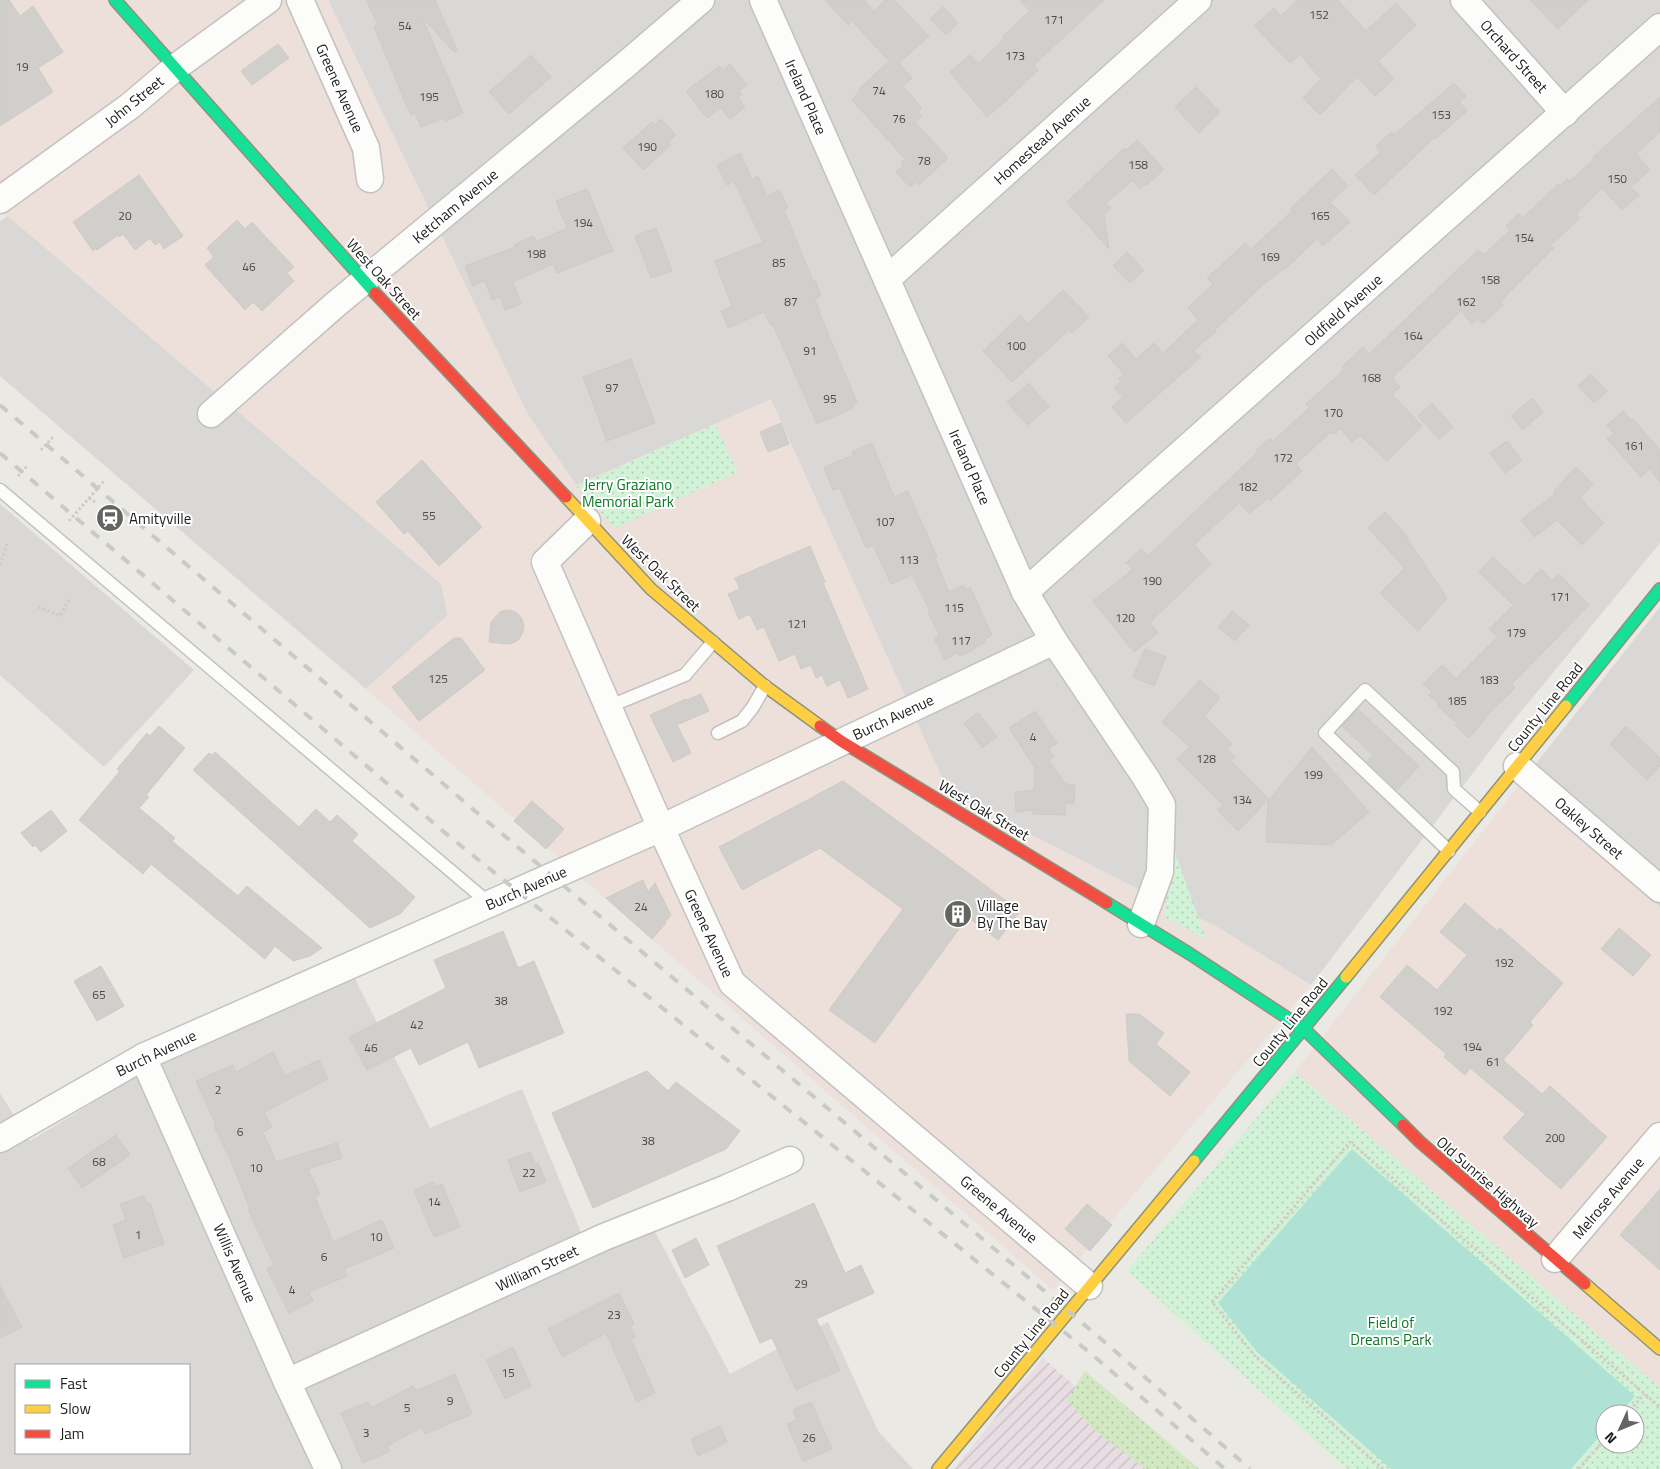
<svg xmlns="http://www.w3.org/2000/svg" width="1660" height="1469" font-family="'Titillium Web',sans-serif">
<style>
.residential{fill:#d9d8d6;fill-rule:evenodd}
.commercial{fill:#eddfd9}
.industrial{fill:url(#industrial-furrows)}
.grass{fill:url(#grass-dots)}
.park{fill:url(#park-dots);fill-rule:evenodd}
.pitch{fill:#afe2d4}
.building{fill:#d1cfcb;stroke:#cdcbc6}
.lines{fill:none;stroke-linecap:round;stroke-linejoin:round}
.lane-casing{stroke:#c3c2c0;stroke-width:15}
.street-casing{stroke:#c3c2c0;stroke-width:29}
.fast-casing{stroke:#8e937d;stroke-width:14}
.slow-casing{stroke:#8e937d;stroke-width:14}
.jam-casing{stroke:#8e937d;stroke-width:14}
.path{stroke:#d6c9c5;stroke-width:3;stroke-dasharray:2.5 2.5;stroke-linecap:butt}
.lane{stroke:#fcfcfb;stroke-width:12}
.street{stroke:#fcfcfb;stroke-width:26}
.fast{stroke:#16e098;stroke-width:11}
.slow{stroke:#ffcf43;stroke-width:11}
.jam{stroke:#f24e42;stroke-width:11}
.rail{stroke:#c9c9c8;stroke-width:4;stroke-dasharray:10 10;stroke-linecap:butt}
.labels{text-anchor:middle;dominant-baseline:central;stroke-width:4;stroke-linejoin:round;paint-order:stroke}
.number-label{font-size:12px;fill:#494948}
.street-label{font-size:15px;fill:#1c1c1c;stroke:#fff}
.park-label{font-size:15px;fill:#0b7825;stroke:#fff}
.poi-label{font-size:15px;fill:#1c1c1c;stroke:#fff;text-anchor:start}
</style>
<defs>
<pattern id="industrial-furrows" width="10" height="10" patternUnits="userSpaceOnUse" patternTransform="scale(1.25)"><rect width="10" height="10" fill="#e8dde2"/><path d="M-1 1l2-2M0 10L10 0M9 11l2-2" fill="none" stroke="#c6bdc1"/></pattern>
<pattern id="grass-dots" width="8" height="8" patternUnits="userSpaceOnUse" patternTransform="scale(1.25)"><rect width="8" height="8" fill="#d1e8c2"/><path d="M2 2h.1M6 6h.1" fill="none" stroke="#b3c6a6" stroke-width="1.8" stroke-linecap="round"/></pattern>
<pattern id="park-dots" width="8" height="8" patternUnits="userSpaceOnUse" patternTransform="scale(1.25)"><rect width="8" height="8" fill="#d1f2d6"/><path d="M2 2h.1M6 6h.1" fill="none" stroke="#b3cfb7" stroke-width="1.8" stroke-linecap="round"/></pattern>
</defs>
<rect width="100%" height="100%" fill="#eae9e4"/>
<g class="residential">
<polygon points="328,0 1660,0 1660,543 1508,727 1311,985 1214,925 1165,903 949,793 576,485 528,415"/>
<polygon points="8,216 441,584 448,615 366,689 0,376 0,221"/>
<polygon points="0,504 194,670 104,767 0,675"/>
<polygon points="1660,607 1660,907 1519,785"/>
<path d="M354 977 430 1128 522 1089 581 1232 642 1207 730 1374 828 1322 878 1431 913 1469H0V1093L30 1141 163 1060ZM16 1365H189V1453H16Z"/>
</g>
<g class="commercial">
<polygon points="0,0 328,0 528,415 576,485 771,399 949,793 1165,903 1214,925 1311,985 1053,1290 366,689 448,615 441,584 0,209"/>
<polygon points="1519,785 1660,907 1660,1388 1295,1072"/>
</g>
<polygon class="industrial" points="1043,1358 1169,1469 954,1469"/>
<polygon class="grass" points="1085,1371 1199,1469 1145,1469 1092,1428 1067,1400"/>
<g class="park">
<polygon points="715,424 738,472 615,528 576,486"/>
<polygon points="1171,841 1206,939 1164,917 1172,868"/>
<path d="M1295 1072 1660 1388V1469H1347L1127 1271ZM1605 1414H1635V1444H1605Z"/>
</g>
<polygon class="pitch" points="1352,1149 1635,1396 1619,1414 1605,1414 1605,1430 1571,1469 1391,1469 1257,1352 1218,1303"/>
<g class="building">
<polygon points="0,0 9,0 20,16 33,6 63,52 38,68 53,92 0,126"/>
<polygon points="366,0 435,0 457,50 454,52 422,17 463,113 446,121 444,118 421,127 415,113 411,115 405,102 374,26 378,25"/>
<polygon points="825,0 864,0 874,11 885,0 894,0 929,36 899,63 912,78 903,86 922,108 918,112 922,116 915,122 948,158 919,185 915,181 910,187 896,172 903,166 901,163 905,159 852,100 860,90 859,89 889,61 852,21 848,25"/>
<polygon points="1020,0 1104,0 1034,65 1038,70 1007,100 987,117 950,72 970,55 978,64 1005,38 1003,36 1030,11"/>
<polygon points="1297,0 1338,0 1366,31 1396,3 1416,25 1378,61 1394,79 1375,96 1357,77 1320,115 1303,98 1321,79 1300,54 1290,63 1254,26 1274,8 1281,16"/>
<polygon points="1530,0 1588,0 1558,29"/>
<polygon points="943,7 958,23 946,35 930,19"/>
<polygon points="278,44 289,58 252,85 241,71"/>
<polygon points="531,55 551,77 509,114 489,92"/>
<polygon points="730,64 747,85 739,91 742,94 738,98 745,107 730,119 721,108 707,118 686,91 719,66 723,70"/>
<polygon points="1454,83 1466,96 1459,102 1467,111 1435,139 1434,138 1374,195 1355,175 1381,152 1376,146 1392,132 1394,135"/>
<polygon points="1196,87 1220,112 1199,133 1175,107"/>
<polygon points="1660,97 1660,132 1636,154 1650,170 1631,187 1639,195 1622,210 1602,188 1576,214 1580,218 1551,245 1554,248 1500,302 1503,305 1483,324 1478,318 1472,324 1461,311 1392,378 1400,387 1392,394 1422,426 1387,461 1360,435 1352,442 1340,429 1334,434 1331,432 1296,464 1302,471 1270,501 1268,498 1249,514 1239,503 1194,545 1211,564 1150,622 1158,633 1134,652 1093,601 1133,569 1126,563 1141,549 1148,556 1258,452 1256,450 1270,438 1273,441 1309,408 1306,404 1344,370 1342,367 1363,347 1369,354 1478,250 1484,255 1510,230 1506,226 1519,213 1523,218 1558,184 1560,186 1567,179 1570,181 1594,159 1593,157"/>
<polygon points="661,119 676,135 668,142 671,145 643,170 623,148 652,122 654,125"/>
<polygon points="1137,140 1164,169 1146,186 1145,184 1140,189 1132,181 1106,203 1111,208 1104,214 1109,249 1067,202 1124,148 1126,150"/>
<polygon points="740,153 752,179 758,176 767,196 779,190 788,208 784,210 813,281 815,280 821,295 815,299 819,309 818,309 857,403 852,405 853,408 817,424 773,325 771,326 764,312 728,328 721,311 732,306 715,261 763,242 734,181 727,185 717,165"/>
<polygon points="1332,169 1348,186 1330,202 1350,222 1323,246 1317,239 1283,271 1282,270 1264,284 1215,330 1216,332 1194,350 1201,357 1126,423 1112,407 1123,397 1114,388 1121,382 1118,379 1124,374 1108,356 1122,343 1136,359 1154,343 1163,353 1198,320 1188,308 1213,284 1207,278 1245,243 1251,249 1292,211 1290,209"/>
<polygon points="139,175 183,236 164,249 160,242 155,245 150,238 135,250 123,234 119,237 118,235 97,250 96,248 93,251 73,222"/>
<polygon points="587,189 613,251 557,273 553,264 513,282 521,304 505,310 500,297 492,300 485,281 473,286 465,266 515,247 514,245 534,236 536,242 567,228 556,201"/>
<polygon points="237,220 245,229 252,222 294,267 287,273 294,281 262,311 253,302 245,310 205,265 214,257 207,248"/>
<polygon points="656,228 672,271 651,278 635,236"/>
<polygon points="1127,252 1144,270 1130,283 1113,266"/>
<polygon points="1063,290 1089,317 1072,333 1069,330 1012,382 983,351 1020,315 1028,324"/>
<polygon points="631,359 655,423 607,441 583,377"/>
<polygon points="1591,374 1607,391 1594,403 1578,386"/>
<polygon points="1029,383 1049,407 1027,425 1007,402"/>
<polygon points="1532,398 1543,412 1523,430 1511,416"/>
<polygon points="1432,403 1453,427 1439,439 1418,416"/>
<polygon points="1623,411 1631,420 1633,419 1660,450 1660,482 1650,469 1641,477 1607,439 1614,433 1607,425"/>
<polygon points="781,423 789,444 768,452 760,432"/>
<polygon points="1507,441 1522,460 1505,473 1490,453"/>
<polygon points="872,443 894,497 908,491 937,557 935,558 949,592 963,585 966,590 970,587 992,635 985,639 986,642 974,648 975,649 960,656 958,653 945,660 934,638 939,635 928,612 930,611 912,575 891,584 873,545 866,548 840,488 833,490 824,467 854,455 852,452"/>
<polygon points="422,460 482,527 439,566 408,531 404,534 376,502"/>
<polygon points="1576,467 1593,484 1580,498 1604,523 1582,545 1557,520 1534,537 1521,520 1555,494 1553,492"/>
<polygon points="1385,512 1408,537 1407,538 1447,598 1418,631 1380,593 1405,568 1368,528"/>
<polygon points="810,546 825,582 823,583 868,689 848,698 840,680 827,686 822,675 816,678 811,665 801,669 795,654 779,661 764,627 757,630 750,614 739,619 728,594 740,589 735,578"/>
<polygon points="1493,557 1524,586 1541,569 1552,580 1559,574 1589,605 1512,684 1515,688 1484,718 1485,719 1469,738 1455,725 1457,723 1437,706 1439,704 1429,695 1432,692 1423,684 1442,665 1456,678 1497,637 1489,629 1513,605 1479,572"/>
<polygon points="506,610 513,611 518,614 522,619 524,626 523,632 520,638 515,642 509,644 489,642 491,622 500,612"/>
<polygon points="1232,611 1249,625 1235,641 1218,627"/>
<polygon points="454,638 461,638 485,670 419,721 392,687"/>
<polygon points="1145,649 1166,657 1154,686 1133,677"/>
<polygon points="1200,680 1220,698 1204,716 1232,744 1227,749 1235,757 1231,761 1269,799 1238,831 1217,810 1223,805 1177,759 1190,747 1162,722"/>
<polygon points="701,694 709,711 677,725 691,753 673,762 650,715 686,699 687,700"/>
<polygon points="1358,709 1419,766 1397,790 1367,761 1373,755 1342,726"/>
<polygon points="1035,711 1057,743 1048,749 1054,757 1049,760 1065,784 1075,785 1074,804 1066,803 1065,815 1033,814 1034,810 1016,812 1015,792 1034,790 1035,768 1009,728"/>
<polygon points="978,713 997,737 982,748 964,723"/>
<polygon points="159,726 185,748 146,795 149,797 139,808 175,838 172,841 238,896 247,886 322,948 310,956 293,961 275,946 265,959 151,864 143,874 79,820 120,771 117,769 147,733 150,736"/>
<polygon points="1626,726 1660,758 1660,766 1647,780 1610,744"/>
<polygon points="1312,747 1369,812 1331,845 1266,842 1268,801"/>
<polygon points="215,752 299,827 316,809 330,822 337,815 358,834 352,841 415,897 400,914 370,928 193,770 209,753 212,755"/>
<polygon points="843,781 1020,911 998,940 968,917 875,1043 829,1010 903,909 820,848 742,890 719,847"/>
<polygon points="532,801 564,829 546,849 514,821"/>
<polygon points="51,810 67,831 41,852 35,845 33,847 21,833"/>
<polygon points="643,880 648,892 655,883 671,915 665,922 666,923 652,939 606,898"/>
<polygon points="1465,903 1497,931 1500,928 1563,983 1530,1022 1533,1025 1503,1060 1542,1094 1550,1086 1607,1137 1561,1189 1503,1138 1525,1114 1470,1068 1465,1075 1444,1057 1446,1054 1380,997 1407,965 1437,990 1467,955 1440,932"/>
<polygon points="1619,928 1651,955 1633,976 1601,949"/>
<polygon points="503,931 518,968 534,961 564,1033 479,1068 468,1042 419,1065 411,1048 367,1070 349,1037 446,988 434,960"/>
<polygon points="101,966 124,1006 97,1021 74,981"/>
<polygon points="1126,1014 1139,1014 1164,1033 1156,1044 1190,1072 1170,1096 1129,1061"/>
<polygon points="273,1052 285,1076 319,1060 328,1079 264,1112 272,1127 263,1132 276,1162 337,1143 342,1158 308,1169 320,1194 315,1197 333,1242 382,1220 394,1248 344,1269 347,1276 309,1292 313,1301 289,1313 267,1269 274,1265 248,1210 250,1209 231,1161 214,1126 216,1125 196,1081 233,1065 236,1072"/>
<polygon points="647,1071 668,1091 676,1082 740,1131 726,1149 593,1208 552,1113"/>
<polygon points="116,1135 130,1155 82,1188 68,1168"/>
<polygon points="530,1152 535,1164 538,1163 546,1182 520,1192 508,1160"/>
<polygon points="434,1182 435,1187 442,1184 460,1227 434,1237 414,1190"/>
<polygon points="1660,1189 1660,1270 1620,1235"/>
<polygon points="144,1196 147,1204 150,1203 164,1244 124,1258 113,1225 126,1220 120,1204"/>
<polygon points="814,1203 845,1273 861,1265 874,1293 816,1319 840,1370 796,1390 772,1338 760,1343 717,1246"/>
<polygon points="1087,1204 1112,1225 1090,1251 1065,1229"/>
<polygon points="696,1238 709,1265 685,1278 672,1250"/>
<polygon points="0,1286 22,1327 0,1338"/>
<polygon points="619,1293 634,1324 630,1326 635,1337 631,1339 655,1393 637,1402 606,1333 563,1357 548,1329"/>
<polygon points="513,1347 531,1386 505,1399 486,1360"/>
<polygon points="455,1374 472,1414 425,1434 422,1427 387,1446 390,1451 363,1463 341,1413 368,1402 371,1408 413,1386 416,1391"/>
<polygon points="811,1402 832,1449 803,1461 787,1424 797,1420 793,1410"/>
<polygon points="720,1426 727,1442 698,1456 691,1439"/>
</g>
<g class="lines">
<g class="lane-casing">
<g id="lane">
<polyline points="0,490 490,904"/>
<polyline points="608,707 685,675 713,642"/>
<polyline points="718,733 742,721 753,707 765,686"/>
<polyline points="1449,851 1325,733 1365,690 1453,772 1454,789 1480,812"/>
</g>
</g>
<g class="street-casing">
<g id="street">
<polyline points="300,0 366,148 370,179"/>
<polyline points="763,0 1025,592 1054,641 1146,778 1162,805 1160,872 1141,924"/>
<polyline points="1464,0 1565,113"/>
<polyline points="0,200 130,106 176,67 268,0"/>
<polyline points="887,279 1198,0"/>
<polyline points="211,414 336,304 624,66 701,0"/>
<polyline points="587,521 545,562 661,828 732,983 1089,1286"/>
<polyline points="1025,592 1660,27"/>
<polyline points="1517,766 1660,889"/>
<polyline points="143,1057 287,1382 328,1469"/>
<polyline points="0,1139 143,1057 661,828 1054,641"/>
<polyline points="1555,1259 1660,1136"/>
<polyline points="287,1382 604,1237 727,1188 790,1160"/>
</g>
</g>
<g class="fast-casing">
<g id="fast">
<polyline points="115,0 375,293"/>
<polyline points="1566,706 1660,589"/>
<polyline points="1107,903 1190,954 1304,1029 1403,1125"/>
<polyline points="1194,1161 1346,977"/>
</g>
</g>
<g class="slow-casing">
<g id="slow">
<polyline points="566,497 651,589 765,686 820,726"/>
<polyline points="1346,977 1566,706"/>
<polyline points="1585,1284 1660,1349"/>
<polyline points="938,1469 1194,1161"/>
</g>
</g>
<g class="jam-casing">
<g id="jam">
<polyline points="375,293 566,497"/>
<polyline points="820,726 841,741 1107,903"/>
<polyline points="1403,1125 1420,1142 1585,1284"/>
</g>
</g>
<g class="path">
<polyline points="41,450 53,437"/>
<polyline points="18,476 27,466"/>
<polyline points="89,498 95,502"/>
<polyline points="69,521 104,481"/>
<polyline points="0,565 7,544"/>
<polyline points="38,607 60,616 70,598"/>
<polyline points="1627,1414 1644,1394"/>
<polyline points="1383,1469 1254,1355 1212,1302 1350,1142 1660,1407"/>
<polyline points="1579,1469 1605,1439"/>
</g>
<use href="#lane" class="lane"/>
<use href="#street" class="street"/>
<use href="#fast" class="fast"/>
<use href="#slow" class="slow"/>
<use href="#jam" class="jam"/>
<g class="rail">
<polyline points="0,405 475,811 1100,1338 1250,1469"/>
<polyline points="0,453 444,832 1089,1352 1225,1469"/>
</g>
</g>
<defs>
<g id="station-disc" transform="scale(1.4375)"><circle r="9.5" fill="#646462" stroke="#fff"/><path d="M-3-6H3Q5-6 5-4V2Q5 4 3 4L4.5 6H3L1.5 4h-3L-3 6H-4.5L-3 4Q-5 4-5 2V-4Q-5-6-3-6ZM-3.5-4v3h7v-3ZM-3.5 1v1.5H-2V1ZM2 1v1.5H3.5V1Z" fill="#fff"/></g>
<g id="building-disc" transform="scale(1.4375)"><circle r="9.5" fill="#646462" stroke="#fff"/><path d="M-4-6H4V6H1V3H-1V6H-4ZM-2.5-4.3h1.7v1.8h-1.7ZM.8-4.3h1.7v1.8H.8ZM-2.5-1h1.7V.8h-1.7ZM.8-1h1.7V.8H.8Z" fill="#fff"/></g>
</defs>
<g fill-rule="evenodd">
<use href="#station-disc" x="110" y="518"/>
<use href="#building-disc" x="958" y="914"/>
</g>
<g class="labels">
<g class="number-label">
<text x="1319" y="14">152</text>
<text x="1054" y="19">171</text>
<text x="405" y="25">54</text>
<text x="1015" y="55">173</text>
<text x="22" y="66">19</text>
<text x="879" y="90">74</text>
<text x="714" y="93">180</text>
<text x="429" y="96">195</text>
<text x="1441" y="114">153</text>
<text x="899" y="118">76</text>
<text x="647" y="146">190</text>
<text x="924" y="160">78</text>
<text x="1138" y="164">158</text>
<text x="1617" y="178">150</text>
<text x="125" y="215">20</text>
<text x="1320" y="215">165</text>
<text x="583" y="222">194</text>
<text x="1524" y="237">154</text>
<text x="536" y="253">198</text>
<text x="1270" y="256">169</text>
<text x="779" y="262">85</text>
<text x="249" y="266">46</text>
<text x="1490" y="279">158</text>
<text x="791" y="301">87</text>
<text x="1466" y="301">162</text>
<text x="1413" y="335">164</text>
<text x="1016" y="345">100</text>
<text x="810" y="350">91</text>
<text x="1371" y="377">168</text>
<text x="612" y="387">97</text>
<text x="830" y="398">95</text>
<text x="1333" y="412">170</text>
<text x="1634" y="445">161</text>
<text x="1283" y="457">172</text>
<text x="1248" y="486">182</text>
<text x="429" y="515">55</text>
<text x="885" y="521">107</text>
<text x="909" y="559">113</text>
<text x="1152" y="580">190</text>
<text x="1560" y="596">171</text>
<text x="954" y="607">115</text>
<text x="1125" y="617">120</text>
<text x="797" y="623">121</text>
<text x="1516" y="632">179</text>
<text x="961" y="640">117</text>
<text x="438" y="678">125</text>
<text x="1489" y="679">183</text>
<text x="1457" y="700">185</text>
<text x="1033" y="736">4</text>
<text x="1206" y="758">128</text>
<text x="1313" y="774">199</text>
<text x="1242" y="799">134</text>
<text x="641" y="906">24</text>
<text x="1504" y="962">192</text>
<text x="99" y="994">65</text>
<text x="501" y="1000">38</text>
<text x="1443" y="1010">192</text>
<text x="417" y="1024">42</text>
<text x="1472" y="1046">194</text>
<text x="371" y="1047">46</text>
<text x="1493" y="1061">61</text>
<text x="218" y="1089">2</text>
<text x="240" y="1131">6</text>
<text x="1555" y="1137">200</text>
<text x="648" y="1140">38</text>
<text x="99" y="1161">68</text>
<text x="256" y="1167">10</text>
<text x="529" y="1172">22</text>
<text x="434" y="1201">14</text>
<text x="138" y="1234">1</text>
<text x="376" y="1236">10</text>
<text x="324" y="1256">6</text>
<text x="801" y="1283">29</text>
<text x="292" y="1289">4</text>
<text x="614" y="1314">23</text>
<text x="508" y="1372">15</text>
<text x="450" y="1400">9</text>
<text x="407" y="1407">5</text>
<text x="366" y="1432">3</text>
<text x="809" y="1437">26</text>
</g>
<g class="street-label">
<text transform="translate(1514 56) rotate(48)">Orchard Street</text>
<text transform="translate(340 88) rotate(66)">Greene Avenue</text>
<text transform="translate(806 97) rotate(66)">Ireland Place</text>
<text transform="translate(134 101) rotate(-39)">John Street</text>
<text transform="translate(1042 140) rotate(-42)">Homestead Avenue</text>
<text transform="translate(455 206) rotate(-40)">Ketcham Avenue</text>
<text transform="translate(384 279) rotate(48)">West Oak Street</text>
<text transform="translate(1343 310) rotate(-42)">Oldfield Avenue</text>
<text transform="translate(970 467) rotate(66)">Ireland Place</text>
<text transform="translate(661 573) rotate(44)">West Oak Street</text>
<text transform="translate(1545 707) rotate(-51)">County Line Road</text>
<text transform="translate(893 717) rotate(-25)">Burch Avenue</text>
<text transform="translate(984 810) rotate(31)">West Oak Street</text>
<text transform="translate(1589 828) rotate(41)">Oakley Street</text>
<text transform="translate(526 888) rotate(-24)">Burch Avenue</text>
<text transform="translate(709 933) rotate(65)">Greene Avenue</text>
<text transform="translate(1290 1022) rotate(-51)">County Line Road</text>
<text transform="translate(156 1053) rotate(-26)">Burch Avenue</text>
<text transform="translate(1488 1182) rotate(41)">Old Sunrise Highway</text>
<text transform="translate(1608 1198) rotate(-50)">Melrose Avenue</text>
<text transform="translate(999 1209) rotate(40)">Greene Avenue</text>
<text transform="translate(235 1263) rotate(66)">Willis Avenue</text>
<text transform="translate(537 1268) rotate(-25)">William Street</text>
<text transform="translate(1031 1333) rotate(-51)">County Line Road</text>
</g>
<g class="park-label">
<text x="628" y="484">Jerry Graziano<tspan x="628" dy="17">Memorial Park</tspan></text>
<text x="1391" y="1322">Field of<tspan x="1391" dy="17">Dreams Park</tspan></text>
</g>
<g class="poi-label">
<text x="129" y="518">Amityville</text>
<text x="977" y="905">Village<tspan x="977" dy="17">By The Bay</tspan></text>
</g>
</g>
<rect x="15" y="1364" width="175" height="90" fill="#ffffff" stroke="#a4a4a4"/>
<rect x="25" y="1380" width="25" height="8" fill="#16e098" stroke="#a4a4a4"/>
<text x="60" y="1389" font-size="15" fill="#1c1c1c">Fast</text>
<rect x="25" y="1405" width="25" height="8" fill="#ffcf43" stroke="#a4a4a4"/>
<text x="60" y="1414" font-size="15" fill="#1c1c1c">Slow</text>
<rect x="25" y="1430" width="25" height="8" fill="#f24e42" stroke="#a4a4a4"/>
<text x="60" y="1439" font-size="15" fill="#1c1c1c">Jam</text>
<g transform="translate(1620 1429) rotate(226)"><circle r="24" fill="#ffffff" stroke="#a4a4a4"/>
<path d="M0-4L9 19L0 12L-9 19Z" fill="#646462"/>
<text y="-8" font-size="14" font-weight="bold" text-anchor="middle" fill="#1c1c1c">N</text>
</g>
</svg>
